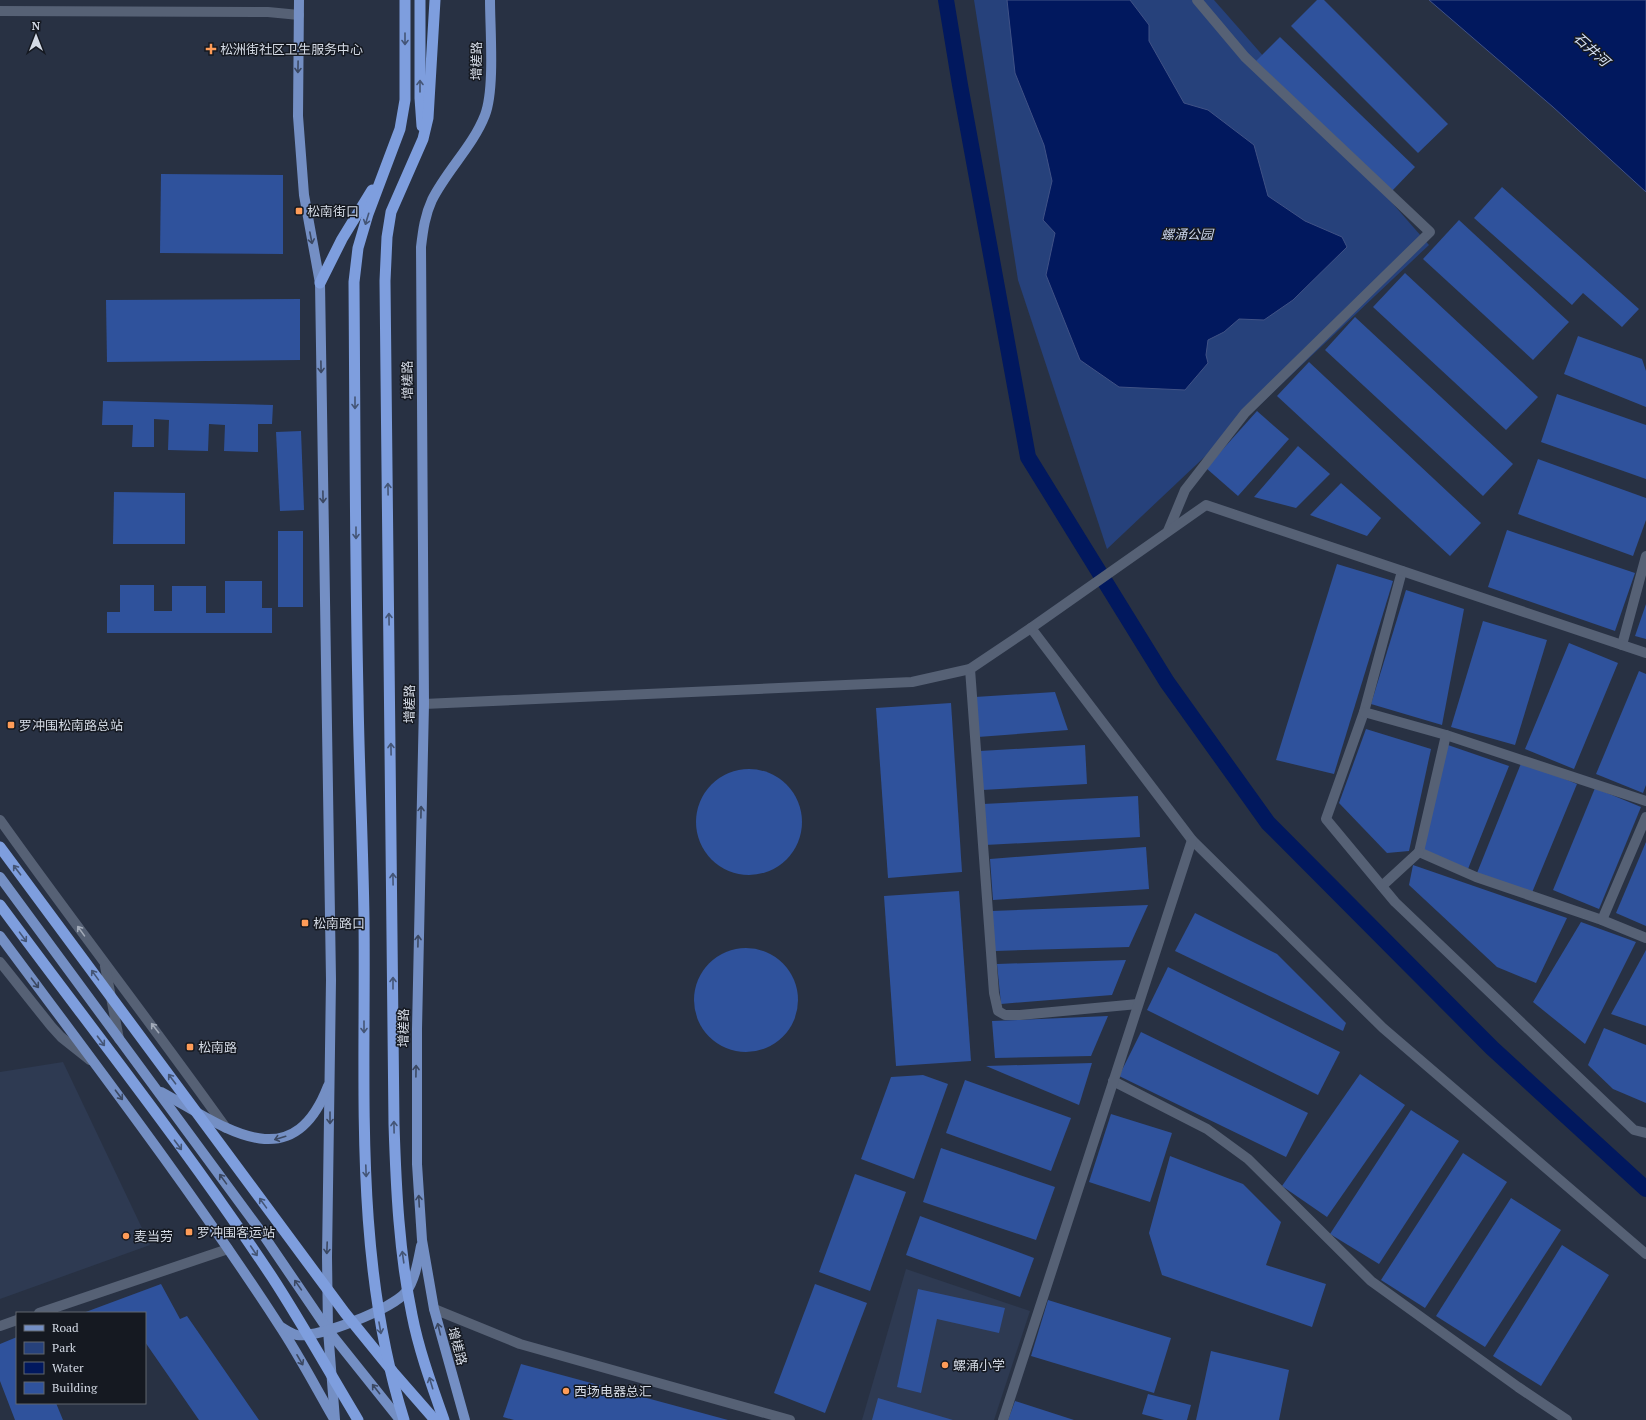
<svg xmlns="http://www.w3.org/2000/svg" width="1646" height="1420" font-family="'PT Serif','Noto Sans SC',serif">
<style>
.built{fill:#2e3a52}
.green{fill:#26417b}
.water{fill:#01185e;stroke:#405286}
.lines{fill:none;stroke-linecap:round;stroke-linejoin:round}
.canal{stroke:#01185e;stroke-width:16}
.building{fill:#2f529c}
.minor{stroke:#566175;stroke-width:10}
.tertiary{stroke:#566175;stroke-width:10}
.primary{stroke:#748fc4;stroke-width:10}
.trunk{stroke:#7e9ede;stroke-width:11}
.oneway{stroke:#445576}
.oneway2{stroke:#3b4862}
.oneway3{stroke:#a2aab8}
.poi-dot{fill:#fe9c58;stroke:#151921;stroke-width:1.5}
.labels{text-anchor:middle;dominant-baseline:central;stroke-width:3;stroke-linejoin:round;paint-order:stroke}
.poi-label{font-size:13px;fill:#d4dae5;stroke:#151921;text-anchor:start}
.street-label{font-size:13px;fill:#d4dae5;stroke:#151921}
.park-label{font-size:13px;font-style:italic;fill:#cad5eb;stroke:#151921}
.water-label{font-size:14px;font-style:italic;fill:#d7e2f7;stroke:#151921}
</style>
<rect width="100%" height="100%" fill="#283143"/>
<g class="built">
<polygon points="63,1062 150,1245 0,1299 0,1072"/>
<polygon points="906,1269 1030,1311 994,1420 862,1420"/>
</g>
<polygon class="green" points="974,0 1214,0 1429,245 1107,549 1018,280"/>
<g class="water">
<polygon points="1007,0 1130,0 1149,25 1149,41 1184,103 1208,110 1254,145 1268,196 1305,221 1342,237 1347,247 1293,300 1264,320 1239,319 1224,332 1208,340 1206,355 1208,363 1185,390 1119,387 1080,360 1046,275 1055,233 1043,220 1052,181 1044,145 1015,73"/>
<polygon points="1429,0 1646,0 1646,192 1553,107"/>
</g>
<g class="lines">
<polyline class="canal" points="946,0 960,85 1028,457 1167,682 1268,823 1492,1048 1646,1189"/>
</g>
<g class="building">
<polygon points="1317,0 1324,0 1448,124 1418,153 1291,26"/>
<polygon points="1280,37 1415,167 1391,192 1256,61"/>
<polygon points="161,174 283,175 283,254 160,253"/>
<polygon points="1502,187 1639,309 1622,327 1583,293 1572,305 1474,218"/>
<polygon points="1459,220 1569,322 1533,360 1423,259"/>
<polygon points="1405,273 1538,397 1506,430 1373,307"/>
<polygon points="300,299 300,360 107,362 106,300"/>
<polygon points="1355,317 1513,464 1483,496 1325,350"/>
<polygon points="1578,336 1642,359 1646,371 1646,407 1564,374"/>
<polygon points="1309,362 1481,523 1450,556 1277,396"/>
<polygon points="1557,394 1646,425 1646,479 1541,442"/>
<polygon points="103,401 273,405 272,424 258,424 258,452 224,451 225,425 209,424 208,451 168,450 169,420 154,419 154,447 132,447 133,425 102,425"/>
<polygon points="1257,411 1289,439 1238,496 1206,468"/>
<polygon points="301,431 304,510 280,511 276,432"/>
<polygon points="1298,446 1330,474 1296,508 1254,497"/>
<polygon points="1538,459 1646,498 1646,520 1633,556 1518,514"/>
<polygon points="1341,483 1381,518 1367,536 1310,515"/>
<polygon points="114,492 185,493 185,544 113,544"/>
<polygon points="1507,530 1635,573 1615,631 1488,587"/>
<rect x="278" y="531" width="25" height="76"/>
<polygon points="1337,564 1393,581 1334,774 1276,760"/>
<polygon points="225,581 262,581 262,608 272,608 272,633 107,633 107,612 120,612 120,585 154,585 154,611 172,611 172,586 206,586 206,613 225,613"/>
<polygon points="1406,590 1464,609 1442,725 1371,704"/>
<polygon points="1646,604 1646,639 1635,636"/>
<polygon points="1483,621 1547,640 1515,745 1451,727"/>
<polygon points="1569,643 1618,663 1574,769 1525,749"/>
<polygon points="1639,671 1646,674 1646,785 1643,793 1596,774"/>
<polygon points="1055,692 1068,730 978,737 975,697"/>
<polygon points="951,703 962,872 888,878 876,708"/>
<polygon points="1366,729 1431,749 1409,851 1387,853 1339,803"/>
<polygon points="1445,744 1509,766 1468,869 1423,851"/>
<polygon points="1085,745 1087,784 982,790 980,751"/>
<polygon points="1522,761 1577,784 1531,895 1477,873"/>
<circle cx="749" cy="822" r="53"/>
<polygon points="1595,788 1641,807 1599,909 1553,890"/>
<polygon points="1138,796 1140,837 985,845 983,804"/>
<polygon points="1646,842 1646,926 1616,913"/>
<polygon points="1146,847 1149,889 993,900 990,859"/>
<polygon points="1413,865 1567,918 1536,983 1497,967 1409,885"/>
<polygon points="959,891 971,1061 896,1066 884,896"/>
<polygon points="1148,905 1129,947 995,951 992,911"/>
<polygon points="1195,913 1277,954 1346,1023 1343,1031 1175,951"/>
<polygon points="1581,922 1636,942 1585,1044 1533,1002"/>
<circle cx="746" cy="1000" r="52"/>
<polygon points="1646,950 1646,1026 1611,1014"/>
<polygon points="1126,960 1112,995 1001,1004 997,964"/>
<polygon points="1168,967 1340,1052 1318,1095 1147,1010"/>
<polygon points="1108,1016 1091,1056 995,1058 992,1021"/>
<polygon points="1604,1028 1646,1045 1646,1103 1613,1089 1588,1065"/>
<polygon points="1141,1032 1308,1113 1286,1157 1119,1076"/>
<polygon points="1092,1063 1079,1105 986,1066"/>
<polygon points="1360,1074 1405,1105 1327,1217 1282,1186"/>
<polygon points="923,1075 948,1084 914,1179 861,1159 891,1077"/>
<polygon points="965,1080 1071,1118 1051,1171 946,1133"/>
<polygon points="1411,1110 1459,1141 1379,1264 1330,1234"/>
<polygon points="1111,1114 1172,1133 1150,1202 1089,1182"/>
<polygon points="941,1148 1055,1187 1036,1240 923,1202"/>
<polygon points="1463,1153 1507,1182 1425,1308 1381,1280"/>
<polygon points="1170,1156 1243,1184 1281,1222 1266,1265 1326,1284 1312,1327 1162,1275 1149,1233"/>
<polygon points="855,1174 906,1192 870,1291 819,1272"/>
<polygon points="1511,1198 1561,1230 1485,1347 1436,1316"/>
<polygon points="920,1216 1034,1258 1020,1297 906,1255"/>
<polygon points="1562,1245 1609,1275 1541,1386 1493,1356"/>
<polygon points="161,1284 180,1319 187,1316 259,1420 199,1420 145,1342 145,1313 83,1313"/>
<polygon points="815,1284 867,1303 825,1413 774,1393"/>
<polygon points="918,1289 1005,1308 999,1333 937,1319 921,1393 897,1387"/>
<polygon points="1048,1300 1171,1338 1154,1393 1031,1356"/>
<polygon points="17,1337 17,1403 56,1403 63,1420 15,1420 0,1381 0,1344"/>
<polygon points="1211,1351 1289,1370 1279,1420 1196,1420"/>
<polygon points="521,1364 728,1420 514,1420 503,1417"/>
<polygon points="1148,1394 1191,1405 1187,1420 1164,1420 1142,1414"/>
<polygon points="878,1398 953,1420 872,1420"/>
<polygon points="1015,1401 1074,1420 1008,1420"/>
</g>
<g class="lines">
<g class="minor">
<polyline points="0,11 268,12 299,15"/>
<polyline points="1168,531 1185,490 1245,413 1430,232 1245,57 1197,0"/>
<polyline points="1402,571 1364,712 1326,819 1395,902 1634,1130 1646,1133"/>
<polyline points="1031,628 1192,840 1383,1028 1646,1254"/>
<polyline points="1622,645 1646,556"/>
<polyline points="970,669 994,993 998,1011 1005,1015 1020,1015 1138,1004"/>
<polyline points="424,704 912,682 970,669 1031,628 1206,505 1646,653"/>
<polyline points="1364,712 1446,735 1646,801"/>
<polyline points="1446,735 1419,852 1476,877 1602,920"/>
<polyline points="1646,817 1602,920 1646,938"/>
<polyline points="1382,886 1419,852"/>
<polyline points="1113,1081 1207,1129 1248,1159 1371,1281 1518,1387 1567,1420"/>
<polyline points="434,1309 520,1344 790,1420"/>
<polyline points="39,1313 228,1249"/>
<polyline points="0,1326 17,1320"/>
<polyline points="1003,1420 1192,840"/>
</g>
<g class="tertiary">
<path d="M0 820C74 924 152 1024 226 1128"/>
<polyline points="0,962 51,1026 61,1037 90,1060"/>
<polyline points="105,966 119,1039"/>
</g>
<g class="primary">
<polyline points="299,0 298,116 304,195 320,283 331,980 327,1257 328,1330 335,1420"/>
<polyline points="0,877 262,1233 328,1330 400,1420"/>
<path d="M0 936C95 1064 192 1191 279 1325 299 1355 316 1388 334 1419"/>
<path d="M161 1092C222 1125 291 1182 328 1086"/>
<path d="M281 1327C286 1330 291 1334 297 1335 319 1338 392 1309 406 1292 415 1280 418 1261 421 1246"/>
<path d="M465 1420 434 1309 422 1240 417 1164V1029L424 704 421 247C423 230 425 215 432 200 447 170 473 146 485 115 495 89 490 29 490 0"/>
</g>
<g class="trunk">
<polyline points="420,0 420,98 422,126"/>
<path d="M435 0 428 118 423 139 391 212 387 237 385 281 394 1124C396 1188 399 1252 412 1315 419 1351 432 1386 444 1420"/>
<polyline points="320,283 342,239 372,190"/>
<polyline points="0,847 345,1313 393,1372 435,1420"/>
<path d="M0 905C91 1028 187 1149 272 1277 302 1323 329 1372 358 1420"/>
<path d="M404 1420C353 1258 366 1087 364 919 363 844 359 770 358 695 355 557 355 419 354 282L358 248 368 214 400 129 405 100V0"/>
</g>
</g>
<defs><path id="oneway-shaft" d="M-6 0H5M1.5-3L5.5 0L1.5 3" fill="none" stroke-width="1.6" stroke-linecap="round" stroke-linejoin="round"/></defs>
<g class="oneway">
<use href="#oneway-shaft" transform="translate(405 39) rotate(90)"/>
<use href="#oneway-shaft" transform="translate(420 86) rotate(-90)"/>
<use href="#oneway-shaft" transform="translate(367 219) rotate(107)"/>
<use href="#oneway-shaft" transform="translate(355 403) rotate(90)"/>
<use href="#oneway-shaft" transform="translate(388 489) rotate(-91)"/>
<use href="#oneway-shaft" transform="translate(356 533) rotate(90)"/>
<use href="#oneway-shaft" transform="translate(389 619) rotate(-91)"/>
<use href="#oneway-shaft" transform="translate(391 749) rotate(-91)"/>
<use href="#oneway-shaft" transform="translate(17 870) rotate(-127)"/>
<use href="#oneway-shaft" transform="translate(393 879) rotate(-91)"/>
<use href="#oneway-shaft" transform="translate(23 937) rotate(54)"/>
<use href="#oneway-shaft" transform="translate(95 975) rotate(-126)"/>
<use href="#oneway-shaft" transform="translate(393 983) rotate(-90)"/>
<use href="#oneway-shaft" transform="translate(364 1027) rotate(90)"/>
<use href="#oneway-shaft" transform="translate(101 1041) rotate(53)"/>
<use href="#oneway-shaft" transform="translate(172 1079) rotate(-127)"/>
<use href="#oneway-shaft" transform="translate(394 1127) rotate(-91)"/>
<use href="#oneway-shaft" transform="translate(178 1145) rotate(53)"/>
<use href="#oneway-shaft" transform="translate(366 1171) rotate(88)"/>
<use href="#oneway-shaft" transform="translate(263 1203) rotate(-126)"/>
<use href="#oneway-shaft" transform="translate(254 1251) rotate(56)"/>
<use href="#oneway-shaft" transform="translate(403 1257) rotate(-98)"/>
<use href="#oneway-shaft" transform="translate(380 1328) rotate(80)"/>
<use href="#oneway-shaft" transform="translate(431 1383) rotate(-107)"/>
</g>
<g class="oneway2">
<use href="#oneway-shaft" transform="translate(298 67) rotate(91)"/>
<use href="#oneway-shaft" transform="translate(311 238) rotate(79)"/>
<use href="#oneway-shaft" transform="translate(321 367) rotate(89)"/>
<use href="#oneway-shaft" transform="translate(323 497) rotate(89)"/>
<use href="#oneway-shaft" transform="translate(421 812) rotate(-89)"/>
<use href="#oneway-shaft" transform="translate(418 941) rotate(-89)"/>
<use href="#oneway-shaft" transform="translate(35 983) rotate(53)"/>
<use href="#oneway-shaft" transform="translate(416 1071) rotate(-89)"/>
<use href="#oneway-shaft" transform="translate(119 1095) rotate(53)"/>
<use href="#oneway-shaft" transform="translate(330 1118) rotate(90)"/>
<use href="#oneway-shaft" transform="translate(280 1138) rotate(163)"/>
<use href="#oneway-shaft" transform="translate(223 1179) rotate(-126)"/>
<use href="#oneway-shaft" transform="translate(419 1201) rotate(-93)"/>
<use href="#oneway-shaft" transform="translate(327 1248) rotate(92)"/>
<use href="#oneway-shaft" transform="translate(298 1285) rotate(-125)"/>
<use href="#oneway-shaft" transform="translate(439 1329) rotate(-104)"/>
<use href="#oneway-shaft" transform="translate(300 1360) rotate(60)"/>
<use href="#oneway-shaft" transform="translate(376 1389) rotate(-128)"/>
</g>
<g class="oneway3">
<use href="#oneway-shaft" transform="translate(81 931) rotate(-126)"/>
<use href="#oneway-shaft" transform="translate(155 1028) rotate(-128)"/>
</g>
<g class="poi-dot">
<path d="M209 43h4v4h4v4h-4v4h-4v-4h-4v-4h4z"/>
<rect x="295" y="207" width="8" height="8" rx="2"/>
<rect x="7" y="721" width="8" height="8" rx="2"/>
<rect x="301" y="919" width="8" height="8" rx="2"/>
<rect x="186" y="1043" width="8" height="8" rx="2"/>
<rect x="185" y="1228" width="8" height="8" rx="2"/>
<circle cx="126" cy="1236" r="4"/>
<circle cx="945" cy="1365" r="4"/>
<circle cx="566" cy="1391" r="4"/>
</g>
<g class="labels">
<g class="poi-label">
<text x="220" y="49">松洲街社区卫生服务中心</text>
<text x="307" y="211">松南街口</text>
<text x="19" y="725">罗冲围松南路总站</text>
<text x="313" y="923">松南路口</text>
<text x="198" y="1047">松南路</text>
<text x="197" y="1232">罗冲围客运站</text>
<text x="134" y="1236">麦当劳</text>
<text x="953" y="1365">螺涌小学</text>
<text x="574" y="1391">西场电器总汇</text>
</g>
<g class="street-label">
<text transform="translate(476 61) rotate(-89)">增槎路</text>
<text transform="translate(407 380) rotate(-91)">增槎路</text>
<text transform="translate(409 704) rotate(-89)">增槎路</text>
<text transform="translate(403 1028) rotate(-89)">增槎路</text>
<text transform="translate(458 1346) rotate(75)">增槎路</text>
</g>
<g class="park-label">
<text x="1187" y="234">螺涌公园</text>
</g>
<g class="water-label">
<text transform="translate(1592 49) rotate(42)">石井河</text>
</g>
</g>
<rect x="16" y="1312" width="130" height="92" fill="#151921" stroke="#61666f"/>
<rect x="24" y="1325" width="20" height="6" fill="#748fc4" stroke="#61666f"/>
<text x="52" y="1332" font-size="12" fill="#d4dae5">Road</text>
<rect x="24" y="1342" width="20" height="12" fill="#26417b" stroke="#61666f"/>
<text x="52" y="1352" font-size="12" fill="#d4dae5">Park</text>
<rect x="24" y="1362" width="20" height="12" fill="#01185e" stroke="#61666f"/>
<text x="52" y="1372" font-size="12" fill="#d4dae5">Water</text>
<rect x="24" y="1382" width="20" height="12" fill="#2f529c" stroke="#61666f"/>
<text x="52" y="1392" font-size="12" fill="#d4dae5">Building</text>
<g transform="translate(36 36)" stroke="#151921" stroke-width="3" paint-order="stroke">
<path d="M0-3L7 15L0 10L-7 15Z" fill="#d4dae5"/>
<text y="-6" font-size="11" font-weight="bold" text-anchor="middle" fill="#d4dae5">N</text>
</g>
</svg>
